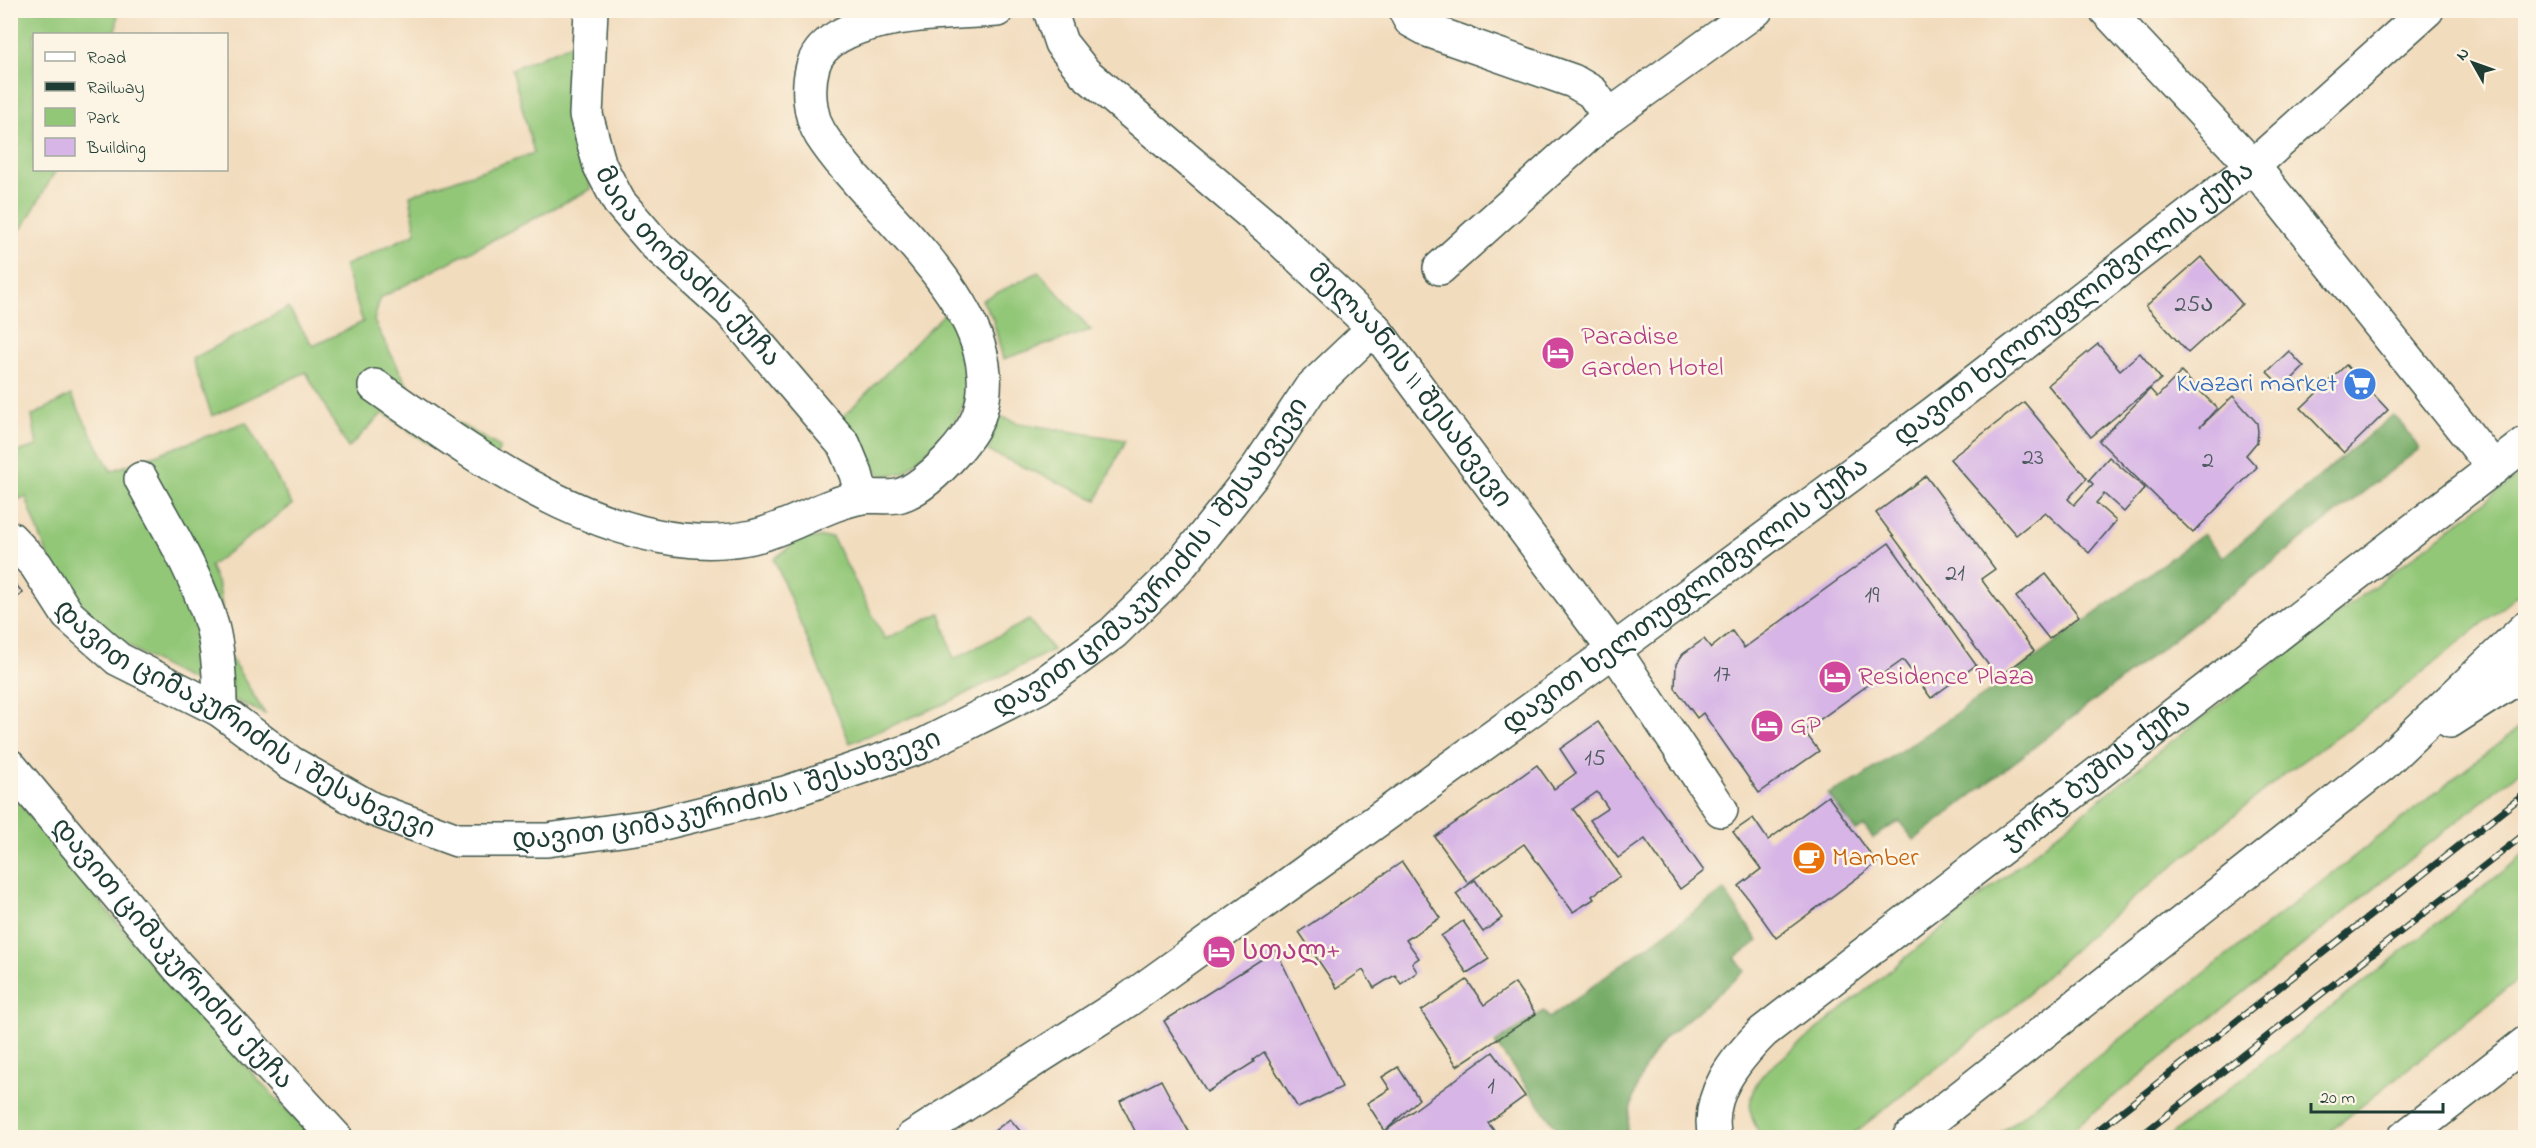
<svg xmlns="http://www.w3.org/2000/svg" width="2536" height="1148" font-family="'Indie Flower','Noto Sans Georgian',sans-serif">
<style>
.green{fill:#93c778;stroke:#598256;stroke-width:1.5}
.forest{fill:#76ac68;stroke:#4a744e;stroke-width:1.5}
.building{fill:#d7b5e6}
.lines{fill:none;stroke-linecap:round;stroke-linejoin:round}
.minor-casing{stroke:#3f5549;stroke-width:36}
.major-casing{stroke:#3f5549;stroke-width:36}
.minor{stroke:#fff;stroke-width:33}
.major{stroke:#fff;stroke-width:33}
.rail-casing{stroke:#1f3d34;stroke-width:7}
.rail{stroke:#fcf5e5;stroke-width:4.5;stroke-dasharray:14;stroke-linecap:butt}
.labels{text-anchor:middle;dominant-baseline:central;stroke-width:5;stroke-linejoin:round;paint-order:stroke}
.number-label{font-size:24px;fill:#4d5b60}
.street-label{font-size:27px;fill:#1f3d34;stroke:#fcf5e5}
.hotel-label{font-size:27px;fill:#b23c85;stroke:#fcf5e5;text-anchor:start}
.shop-label{font-size:27px;fill:#366cbe;stroke:#fcf5e5;text-anchor:end}
.food-label{font-size:27px;fill:#c56008;stroke:#fcf5e5;text-anchor:start}
</style>
<rect width="100%" height="100%" fill="#fcf5e5"/>
<filter id="ink" filterUnits="userSpaceOnUse"><feTurbulence type="fractalNoise" baseFrequency=".0167" numOctaves="2"/><feDisplacementMap in="SourceGraphic" scale="12" xChannelSelector="R" yChannelSelector="G"/><feConvolveMatrix kernelMatrix="1 2 1 2 8 2 1 2 1" color-interpolation-filters="sRGB"/></filter>
<filter id="wash" filterUnits="userSpaceOnUse"><feTurbulence type="fractalNoise" baseFrequency=".008" numOctaves="4" result="noise"/><feDisplacementMap in="SourceGraphic" scale="24" xChannelSelector="R" yChannelSelector="G"/><feGaussianBlur stdDeviation="1.35" result="paint"/><feColorMatrix in="noise" values="0 0 0 0 0 0 0 0 0 0 0 0 0 0 0 0 0 1.4 0 .05"/><feComposite in="paint" operator="in"/></filter>
<g filter="url(#wash)">
<rect width="100%" height="100%" fill="#f2dcbe"/>
<g class="green">
<polygon points="11,10 118,11 116,34 34,34 34,170 56,170 25,224 11,241"/>
<polygon points="573,43 575,116 591,189 380,298 374,321 414,398 500,447 485,482 383,413 348,448 306,372 212,416 192,359 288,308 313,346 363,322 344,266 416,233 410,195 534,153 512,69"/>
<polygon points="1039,272 1091,330 1003,359 993,319 982,300"/>
<polygon points="947,311 963,342 973,388 951,428 904,473 882,476 863,459 856,433 842,418"/>
<path d="M71 395 111 471 246 422 292 505 210 566 219 587 229 655 265 714C201 684 130 658 81 606 54 579 38 532 26 497L11 501V454L37 446 32 416Z"/>
<polygon points="999,416 1018,423 1125,440 1097,500 988,451"/>
<path d="M2525 471V589L2381 706 2287 772 2095 930 2009 1011 1849 1137H1762C1746 1115 1746 1094 1764 1073L2163 748Z"/>
<polygon points="832,537 885,639 940,613 954,659 1029,620 1053,650 951,701 850,743 774,559 801,538"/>
<polygon points="2525,723 2525,767 2063,1137 1995,1137"/>
<polygon points="11,793 161,976 312,1137 11,1137"/>
<polygon points="2525,854 2525,974 2323,1137 2168,1137"/>
</g>
<g class="forest">
<polygon points="2393,415 2405,427 2419,449 1914,840 1899,821 1873,838 1864,826 1856,831 1828,794 1857,780 1990,691 2203,534 2223,557"/>
<path d="M1724 890 1758 941 1735 958 1745 971 1664 1039C1643 1065 1627 1104 1627 1137H1563L1495 1043 1544 1011 1549 1018Z"/>
</g>
<g id="blocks">
<g class="building">
<polygon points="2201,257 2242,304 2188,353 2146,306"/>
<polygon points="2098,344 2120,370 2140,353 2161,379 2091,437 2048,385"/>
<polygon points="2289,351 2304,367 2283,388 2267,372"/>
<polygon points="2346,365 2388,410 2344,453 2301,408"/>
<polygon points="2181,372 2217,408 2200,427 2233,396 2257,423 2258,432 2257,442 2246,455 2257,467 2193,533 2099,441 2150,389 2157,397"/>
<polygon points="2024,402 2087,478 2068,499 2074,505 2093,484 2089,480 2109,457 2145,488 2124,512 2104,494 2096,503 2116,521 2089,553 2045,512 2016,535 1950,459"/>
<polygon points="1926,476 1995,569 1981,579 2034,651 1998,678 1876,513"/>
<polygon points="1889,543 1976,665 1931,698 1903,660 1804,731 1819,751 1759,793 1703,713 1697,718 1675,688 1676,664 1683,654 1704,639 1711,648 1732,631 1744,648"/>
<polygon points="2046,574 2079,616 2049,639 2016,597"/>
<polygon points="10,578 23,593 10,603"/>
<polygon points="1598,722 1704,871 1680,889 1645,839 1618,858 1590,820 1608,808 1597,792 1573,809 1620,876 1592,896 1594,899 1573,912 1524,844 1468,883 1435,837 1537,765 1554,789 1576,773 1560,749"/>
<polygon points="1828,796 1877,863 1776,938 1739,886 1761,869 1733,832 1753,818 1768,840"/>
<polygon points="1402,862 1440,918 1406,940 1419,958 1412,963 1417,972 1401,984 1395,975 1374,988 1363,970 1337,988 1299,932"/>
<polygon points="1475,880 1502,918 1483,932 1456,894"/>
<polygon points="1463,921 1489,959 1467,973 1441,936"/>
<polygon points="1276,950 1342,1087 1298,1108 1264,1052 1253,1060 1254,1062 1207,1092 1164,1021"/>
<polygon points="1467,980 1484,1005 1515,983 1536,1014 1457,1066 1421,1011"/>
<polygon points="1493,1052 1525,1096 1488,1123 1500,1138 1376,1138"/>
<polygon points="1398,1067 1419,1099 1385,1131 1367,1103 1390,1089 1382,1077"/>
<polygon points="1161,1080 1192,1138 1123,1138 1135,1131 1120,1101"/>
<polygon points="1010,1119 1026,1138 985,1138"/>
</g>
</g>
</g>
<g filter="url(#ink)">
<use href="#blocks" fill-opacity="0" stroke="#3f5549" stroke-width="1.5"/>
<g class="lines">
<g class="minor-casing">
<g id="minor">
<path id="s1" d="M591 10 586 115 600 166 619 202 656 245 730 311 844 445 856 474 862 497"/>
<path id="s2" d="M1050 10 1061 43 1085 73 1268 228 1374 328 1614 650 1721 810"/>
<polyline points="1405,10 1410,20 1430,31 1573,81 1592,92 1609,116"/>
<polyline points="2106,10 2253,166 2494,468"/>
<polyline points="1440,268 1609,116 1756,10"/>
<path d="M375 386C475 456 622 565 752 537 789 529 824 504 862 497 874 495 889 499 901 495 927 487 973 438 980 412 1011 309 871 213 821 135 809 116 807 87 813 66 829 11 951 13 997 10"/>
<path d="M141 479C167 527 197 574 212 626 219 653 220 682 220 710"/>
<path id="s3" d="M10 538 36 565 68 615 118 659 220 710 291 763 372 809 457 840H547L651 826 785 793 920 747 1039 687 1113 633 1176 571 1254 473 1310 389 1374 328"/>
<path id="s4" d="M10 766 178 967 336 1138"/>
<path id="s5" d="M912 1138 1128 1000 1614 650 1933 414 2253 166 2427 10"/>
<polyline points="2404,1138 2526,1043"/>
</g>
</g>
<g class="major-casing">
<g id="major">
<polyline points="2450,721 2526,672"/>
<path id="s6" d="M1715 1138C1705 1096 1736 1059 1763 1032L2526 443"/>
<polyline points="1909,1138 2383,764 2526,628"/>
</g>
</g>
<use href="#minor" class="minor"/>
<use href="#major" class="major"/>
<g class="rail-casing">
<g id="rail">
<polyline points="2088,1138 2526,793"/>
<polyline points="2138,1138 2526,833"/>
</g>
</g>
<use href="#rail" class="rail"/>
</g>
</g>
<defs>
<g id="hotel-disc" transform="scale(1.725)"><circle r="9.5" fill="#d1479c" stroke="#fcf5e5"/><path d="M-6-4.5h1.5V1H6V5H4.5V3h-9V5H-6ZM-4 0a1.8 1.8 0 1 1 3.6 0ZM.5 0V-2.5h3Q6-2.5 6 0Z" fill="#fff"/></g>
<g id="supermarket-disc" transform="scale(1.725)"><circle r="9.5" fill="#3f7fe0" stroke="#fcf5e5"/><path d="M-6-5.5h2.5l.6 2H6L4.5 2H-2.5L-4.4-4H-6ZM-1.5 3.2a1.3 1.3 0 1 0 .1 0ZM3 3.2a1.3 1.3 0 1 0 .1 0Z" fill="#fff"/></g>
<g id="cafe-disc" transform="scale(1.725)"><circle r="9.5" fill="#e8710a" stroke="#fcf5e5"/><path d="M-5.5-4.5H6V0H3Q3 3.5 0 3.5H-2.5Q-5.5 3.5-5.5 0ZM3-3.2v2h1.7v-2ZM-6 4.5H4V6H-6Z" fill="#fff"/></g>
</defs>
<g fill-rule="evenodd">
<use href="#hotel-disc" x="1558" y="353"/>
<use href="#supermarket-disc" x="2360" y="384"/>
<use href="#hotel-disc" x="1835" y="677"/>
<use href="#hotel-disc" x="1767" y="726"/>
<use href="#cafe-disc" x="1809" y="858"/>
<use href="#hotel-disc" x="1219" y="952"/>
</g>
<g class="labels">
<g class="number-label">
<text x="2194" y="305">25ა</text>
<text x="2033" y="458">23</text>
<text x="2208" y="461">2</text>
<text x="1955" y="574">21</text>
<text x="1872" y="596">19</text>
<text x="1722" y="675">17</text>
<text x="1595" y="759">15</text>
<text x="1491" y="1087">1</text>
</g>
<g class="street-label">
<text stroke="none"><textPath href="#s1" startOffset="292">მაია თომაძის ქუჩა</textPath></text>
<text stroke="none"><textPath href="#s5" startOffset="1431">დავით ხელთუფლიშვილის ქუჩა</textPath></text>
<text stroke="none"><textPath href="#s2" startOffset="526">მელაანის II შესახვევი</textPath></text>
<text stroke="none"><textPath href="#s3" startOffset="1330">დავით ციმაკურიძის I შესახვევი</textPath></text>
<text stroke="none"><textPath href="#s5" startOffset="945">დავით ხელთუფლიშვილის ქუჩა</textPath></text>
<text stroke="none"><textPath href="#s3" startOffset="304">დავით ციმაკურიძის I შესახვევი</textPath></text>
<text stroke="none"><textPath href="#s6" startOffset="543">ჯორჯ ბუშის ქუჩა</textPath></text>
<text stroke="none"><textPath href="#s3" startOffset="826">დავით ციმაკურიძის I შესახვევი</textPath></text>
<text stroke="none"><textPath href="#s4" startOffset="248">დავით ციმაკურიძის ქუჩა</textPath></text>
</g>
<g class="hotel-label">
<text x="1581" y="337">Paradise<tspan x="1581" dy="31">Garden Hotel</tspan></text>
<text x="1858" y="677">Residence Plaza</text>
<text x="1790" y="726">GP</text>
<text x="1242" y="952">სთალ+</text>
</g>
<g class="shop-label">
<text x="2337" y="384">Kvazari market</text>
</g>
<g class="food-label">
<text x="1832" y="858">Mamber</text>
</g>
</g>
<rect width="2536" height="1148" fill="none" stroke="#fcf5e5" stroke-width="36"/>
<rect x="33" y="33" width="195" height="138" fill="#fcf5e5" stroke="#a4ab9e" stroke-width="1.5"/>
<rect x="45" y="52" width="30" height="9" fill="#ffffff" stroke="#a4ab9e" stroke-width="1.5"/>
<text x="87" y="63" font-size="18" fill="#1f3d34">Road</text>
<rect x="45" y="82" width="30" height="9" fill="#1f3d34" stroke="#a4ab9e" stroke-width="1.5"/>
<text x="87" y="93" font-size="18" fill="#1f3d34">Railway</text>
<rect x="45" y="108" width="30" height="18" fill="#93c778" stroke="#a4ab9e" stroke-width="1.5"/>
<text x="87" y="123" font-size="18" fill="#1f3d34">Park</text>
<rect x="45" y="138" width="30" height="18" fill="#d7b5e6" stroke="#a4ab9e" stroke-width="1.5"/>
<text x="87" y="153" font-size="18" fill="#1f3d34">Building</text>
<g transform="translate(2473 63) rotate(310)" stroke="#fcf5e5" stroke-width="4.5" paint-order="stroke">
<path d="M0-4.5L10 22L0 15L-10 22Z" fill="#1f3d34"/>
<text y="-9" font-size="16" font-weight="bold" text-anchor="middle" fill="#1f3d34">N</text>
</g>
<path d="M2311 1103v9h132v-9" fill="none" stroke="#1f3d34" stroke-width="3"/>
<text x="2320" y="1103" font-size="18" fill="#1f3d34" stroke="#fcf5e5" stroke-width="4.5" paint-order="stroke">20 m</text>
</svg>
